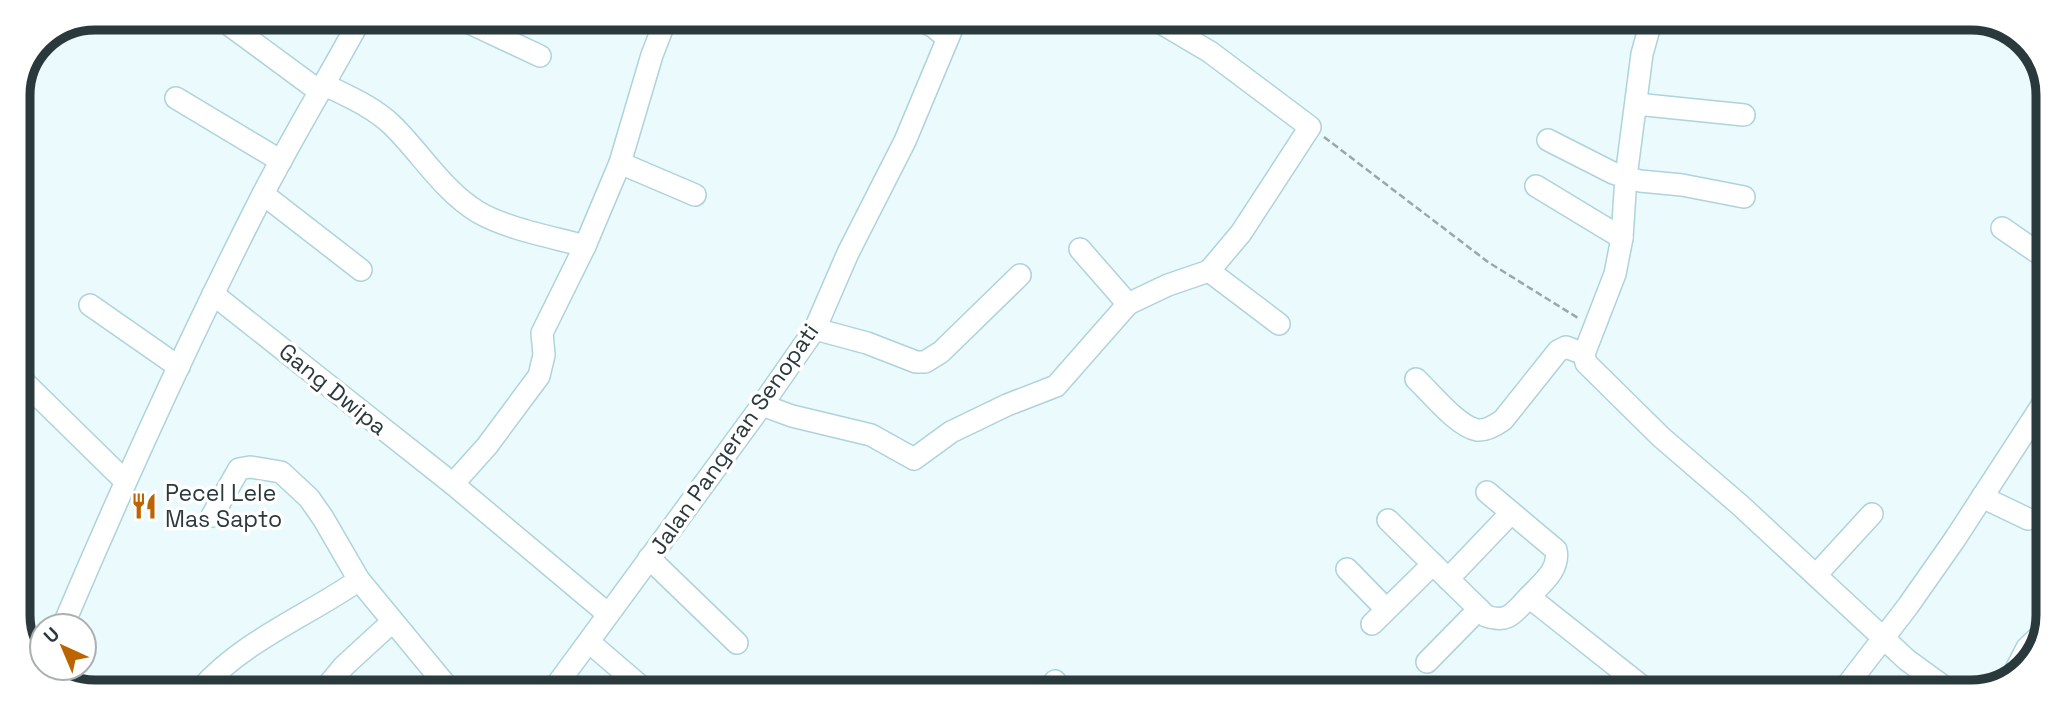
<svg xmlns="http://www.w3.org/2000/svg" width="2066" height="710" font-family="'Space Grotesk',sans-serif">
<style>
.lines{fill:none;stroke-linecap:round;stroke-linejoin:round}
.minor-casing{stroke:#aed3db;stroke-width:24}
.path{stroke:#99a8ab;stroke-width:2.5;stroke-dasharray:7 3.5;stroke-linecap:butt}
.minor{stroke:#fff;stroke-width:21}
.labels{text-anchor:middle;dominant-baseline:central;stroke-width:7;stroke-linejoin:round;paint-order:stroke}
.street-label{font-size:23px;fill:#2a393c;stroke:#fff}
.poi-label{font-size:23px;fill:#2a393c;stroke:#fff;text-anchor:start}
.rim{fill:none;stroke:#2a393c;stroke-width:9}
</style>
<rect width="100%" height="100%" fill="#ebfafd"/>
<g class="lines">
<g class="minor-casing">
<g id="minor">
<polyline points="220,18 319,91"/>
<polyline points="459,18 540,56"/>
<polyline points="919,19 934,27 947,38"/>
<polyline points="1156,20 1210,52 1310,127 1241,233 1209,271"/>
<polyline points="1649,29 1642,54 1626,177 1640,181 1682,185 1744,197"/>
<path d="M323 84C347 96 372 106 392 125 420 152 443 191 478 212 507 229 552 237 585 246"/>
<polyline points="176,98 281,161"/>
<polyline points="1636,104 1744,115"/>
<polyline points="1548,140 1613,173 1626,177 1622,238 1615,274 1584,354 1586,363 1661,437 1740,505 1907,660 1951,692"/>
<polyline points="620,163 695,195"/>
<polyline points="1536,186 1622,238"/>
<polyline points="263,194 361,270"/>
<polyline points="2002,228 2047,259"/>
<polyline points="213,294 453,484 608,614"/>
<polyline points="1128,304 1168,285 1209,271 1279,324"/>
<polyline points="90,305 179,367"/>
<polyline points="815,329 867,343 916,362 925,362 941,352 1020,275"/>
<polyline points="18,376 125,481"/>
<path d="M1416 379C1431 393 1457 426 1477 430 1486 431 1496 425 1503 420L1558 351 1566 347 1584 354"/>
<polyline points="762,405 792,416 871,435 914,459 951,432 1007,405 1056,386 1128,304 1080,249"/>
<polyline points="453,484 487,446 539,376 544,355 542,333 585,246 620,163 652,55 666,19"/>
<path d="M1487 492 1556 550C1560 570 1542 583 1529 597"/>
<polyline points="1982,497 2028,519"/>
<polyline points="212,516 239,469 250,467 281,472 309,498 323,518 359,580 449,689"/>
<path d="M1388 520 1486 616C1509 624 1514 612 1529 597L1649 692"/>
<polyline points="649,558 737,643"/>
<polyline points="1347,569 1386,609"/>
<polyline points="1816,575 1872,514"/>
<polyline points="1448,579 1511,513"/>
<polyline points="1372,624 1433,564"/>
<path d="M63 626C125 480 191 335 263 194 294 134 329 77 361 18"/>
<polyline points="589,642 645,690"/>
<polyline points="1427,662 1479,609"/>
<polyline points="44,670 44,668"/>
<polyline points="2011,679 2027,648 2045,631"/>
<polyline points="1055,681 1063,691"/>
<path d="M201 689C243 641 307 616 359 580"/>
<polyline points="325,689 344,666 392,622"/>
<polyline points="553,690 762,405 815,329 848,253 905,141 956,19"/>
<polyline points="1842,692 1908,606 1955,539 2046,399"/>
</g>
</g>
<polyline class="path" points="1324,137 1488,262 1578,318"/>
<use href="#minor" class="minor"/>
</g>
<defs>
<g id="restaurant-bare" transform="scale(2.1)"><path d="M-5-6h1v4h1v-4h1v4h1v-4h1v5L-1.5 .5V6h-2V.5L-5-1ZM5-6V6H3V1.5H1.5Q1.5-4 5-6Z" fill="#bc6400" stroke="#fff" stroke-width="2.5" paint-order="stroke"/></g>
</defs>
<g fill-rule="evenodd">
<use href="#restaurant-bare" x="144" y="506"/>
</g>
<g class="labels">
<g class="street-label">
<text transform="translate(333 389) rotate(39)">Gang Dwipa</text>
<text transform="translate(734 439) rotate(-55)">Jalan Pangeran Senopati</text>
</g>
<g class="poi-label">
<text x="165" y="493">Pecel Lele<tspan x="165" dy="26">Mas Sapto</tspan></text>
</g>
</g>
<path d="M0 0H2066V710H0ZM95 30H1971A65 65 0 0 1 2036 95V615A65 65 0 0 1 1971 680H95A65 65 0 0 1 30 615V95A65 65 0 0 1 95 30Z" fill="#fff" fill-rule="evenodd"/>
<path class="rim" d="M95 30H1971A65 65 0 0 1 2036 95V615A65 65 0 0 1 1971 680H95A65 65 0 0 1 30 615V95A65 65 0 0 1 95 30Z"/>
<g transform="translate(63 647) rotate(316)"><circle r="33" fill="#ffffff" stroke="#aab0b1" stroke-width="2"/>
<path d="M0-5L12 26L0 18L-12 26Z" fill="#bc6400"/>
<text y="-10" font-size="19" font-weight="bold" text-anchor="middle" fill="#2a393c">U</text>
</g>
</svg>
